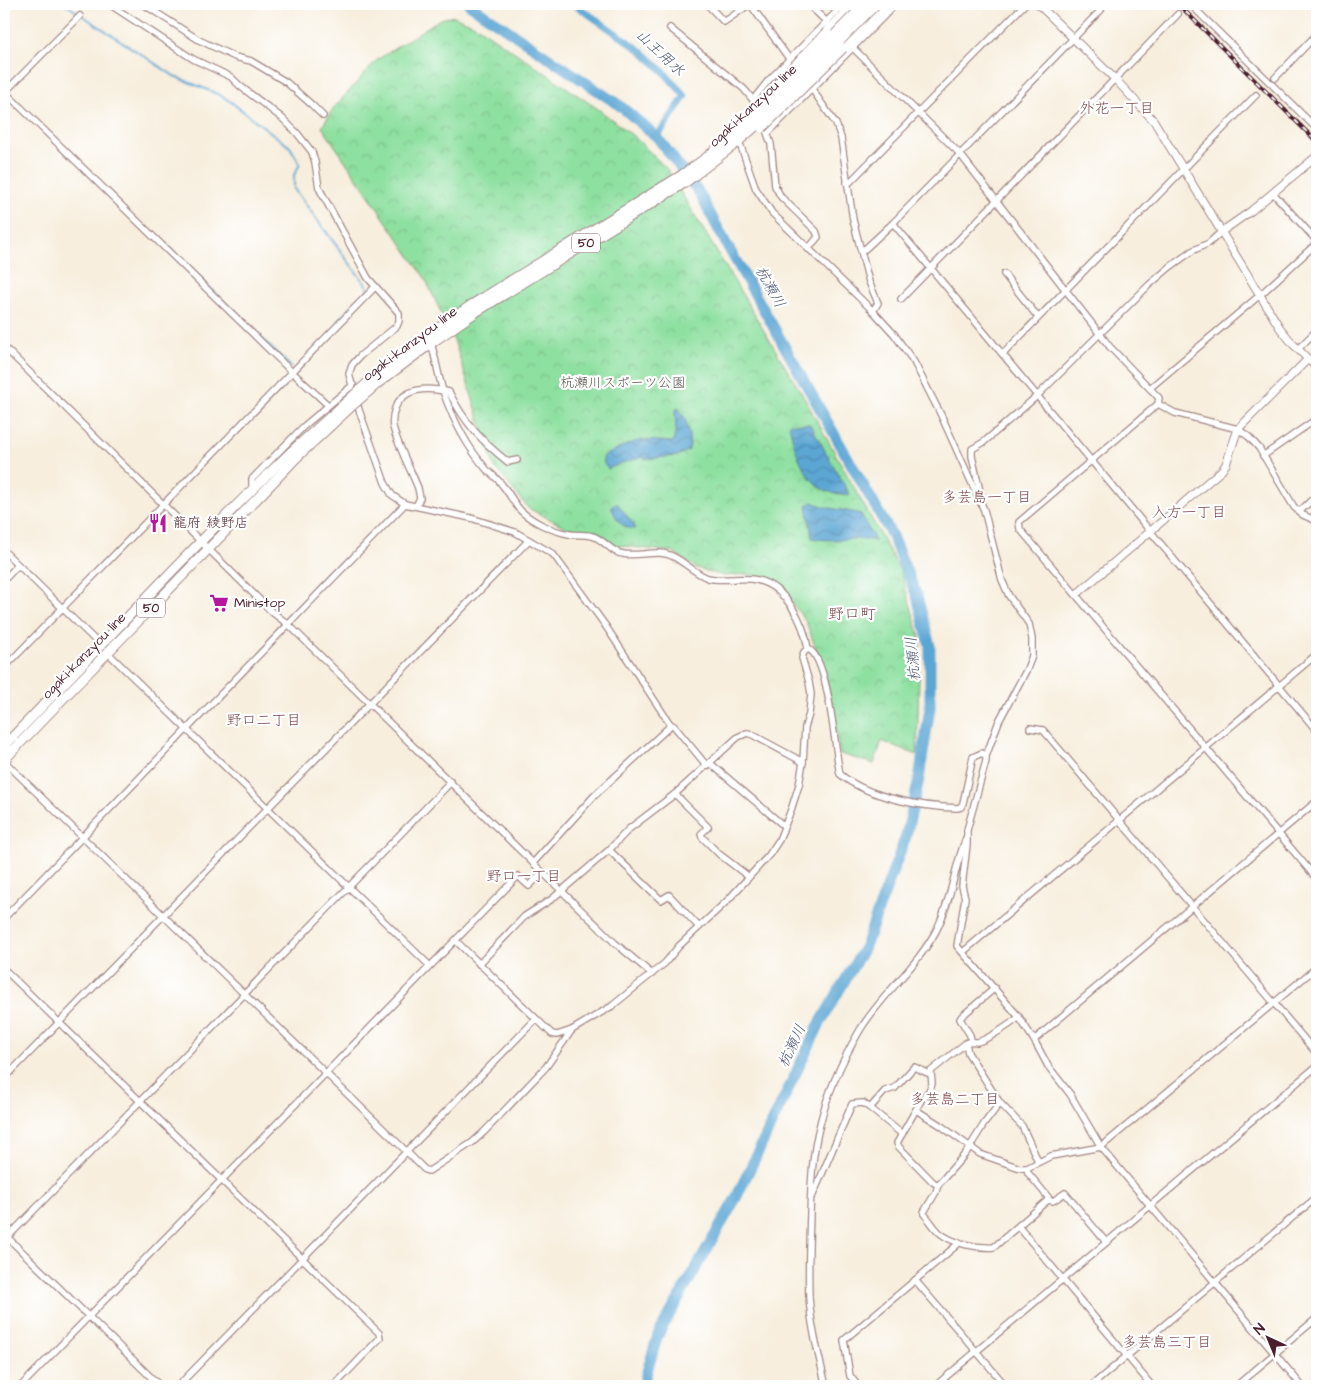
<svg xmlns="http://www.w3.org/2000/svg" width="1321" height="1390" font-family="'Architects Daughter','Klee One',sans-serif">
<style>
.park{fill:url(#park-crowns);stroke:#6c8066}
.water{fill:url(#water-waves);stroke:#536280}
.lines{fill:none;stroke-linecap:round;stroke-linejoin:round}
.stream{stroke:#5ca6d4;stroke-width:2}
.canal{stroke:#5ca6d4;stroke-width:7}
.river{stroke:#5ca6d4;stroke-width:11}
.minor-casing{stroke:#a08684;stroke-width:8}
.tertiary-casing{stroke:#a08684;stroke-width:9}
.primary-casing{stroke:#a08684;stroke-width:11}
.minor{stroke:#fff;stroke-width:5.5}
.tertiary{stroke:#fff;stroke-width:7}
.primary{stroke:#fff;stroke-width:9}
.rail-casing{stroke:#4a1f2b;stroke-width:4}
.rail{stroke:#fff;stroke-width:2;stroke-dasharray:5.5;stroke-linecap:butt}
.primary-bridge-casing{stroke:#a08684;stroke-width:11;stroke-linecap:butt}
.primary-bridge{stroke:#fff;stroke-width:9}
.labels{text-anchor:middle;dominant-baseline:central;stroke-width:4.5;stroke-linejoin:round;paint-order:stroke}
.shield{fill:#fff;stroke:#80626b;stroke-width:1}
.shield-label{font-size:12px;font-weight:bold;fill:#4a1f2b}
.street-label{font-size:14px;fill:#4a1f2b;stroke:#fff}
.park-label{font-size:14px;fill:#5e594e;stroke:#fff}
.poi-label{font-size:14px;fill:#4a1f2b;stroke:#fff;text-anchor:start}
.water-label{font-size:15px;font-style:italic;fill:#525c77;stroke:#fff}
.neighbourhood-label{font-size:15px;fill:#7f4e4f;stroke:#fff}
.quarter-label{font-size:16px;fill:#7f4e4f;stroke:#fff}
</style>
<defs>
<pattern id="park-crowns" width="20" height="18" patternUnits="userSpaceOnUse" patternTransform="scale(1.25)"><rect width="20" height="18" fill="#8ee0a0"/><path d="M2 6a3 3 0 1 1 6 0M12 15a3 3 0 1 1 6 0" fill="none" stroke="#7cc08a"/></pattern>
<pattern id="water-waves" width="16" height="10" patternUnits="userSpaceOnUse" patternTransform="scale(1.25)"><rect width="16" height="10" fill="#5ca6d4"/><path d="M0 5q4-4 8 0t8 0" fill="none" stroke="#4e87ac"/></pattern>
</defs>
<rect width="100%" height="100%" fill="#fff"/>
<filter id="ink" filterUnits="userSpaceOnUse"><feTurbulence type="fractalNoise" baseFrequency=".02" numOctaves="2"/><feDisplacementMap in="SourceGraphic" scale="10" xChannelSelector="R" yChannelSelector="G"/><feConvolveMatrix kernelMatrix="1 2 1 2 8 2 1 2 1" color-interpolation-filters="sRGB"/></filter>
<filter id="wash" filterUnits="userSpaceOnUse"><feTurbulence type="fractalNoise" baseFrequency=".0096" numOctaves="4" result="noise"/><feDisplacementMap in="SourceGraphic" scale="20" xChannelSelector="R" yChannelSelector="G"/><feGaussianBlur stdDeviation="1.12" result="paint"/><feColorMatrix in="noise" values="0 0 0 0 0 0 0 0 0 0 0 0 0 0 0 0 0 1.4 0 .05"/><feComposite in="paint" operator="in"/></filter>
<g filter="url(#wash)">
<rect width="100%" height="100%" fill="#f7eedd"/>
<polygon class="park" points="454,16 475,25 598,109 636,138 667,169 805,399 900,570 920,637 917,755 882,741 874,764 840,754 829,690 817,651 806,622 783,590 770,579 748,574 724,576 696,568 673,552 615,545 596,531 567,528 528,508 494,466 455,343 425,278 322,127 332,110 377,60 440,19"/>
<g class="water">
<path d="M678 408C687 417 691 437 689 450L677 456 646 459 643 457 619 464 608 469C605 466 601 461 604 456L628 444 642 440 673 442 676 430 675 410Z"/>
<path d="M789 424H810L850 495C842 494 834 494 827 491 803 481 794 447 789 424Z"/>
<path d="M813 502C825 509 847 510 861 514L875 541C854 536 833 543 812 538L807 505Z"/>
<path d="M617 503 634 525 635 528 634 529C619 527 617 519 611 507Z"/>
</g>
<g class="lines">
<g class="stream">
<polyline points="65,4 174,76 220,95 231,102 290,147 300,164 294,175 294,189 369,289 338,321"/>
<polyline points="160,239 292,368"/>
</g>
<polyline class="canal" points="574,4 640,50 662,70 685,96 657,137"/>
<polyline class="river" points="469,4 619,105 657,137 698,191 728,247 891,534 917,596 930,646 930,708 919,779 906,836 865,946 819,1025 736,1198 658,1335 645,1378 648,1386"/>
</g>
</g>
<g filter="url(#ink)">
<g class="lines">
<g class="minor-casing">
<g id="minor">
<polyline points="109,4 193,59 231,77 240,86 282,118 297,133 312,152 315,162 319,188 368,278 399,313 399,321 397,326 360,356 352,365 349,374 359,410 385,483 392,495 405,504 471,518 515,532 529,540"/>
<polyline points="143,4 199,40 235,57 251,61 286,82 312,105 323,116"/>
<polyline points="659,4 660,4"/>
<polyline points="707,4 724,22 750,4"/>
<polyline points="750,4 795,67"/>
<polyline points="808,4 828,23"/>
<polyline points="1190,4 1317,129"/>
<polyline points="670,28 744,89 753,100 759,113"/>
<polyline points="851,46 960,154 1110,347 1159,398 1158,404 1175,413 1238,429 1249,437 1259,448 1294,507 1303,515 1317,521"/>
<polyline points="1275,78 1317,34"/>
<polyline points="807,82 836,124 841,138 853,220 869,282 878,303 873,311"/>
<polyline points="5,92 292,372 328,405"/>
<polyline points="4,93 80,16"/>
<polyline points="753,100 768,81 844,4"/>
<polyline points="764,124 771,144 775,186 781,197 816,231 818,237 808,249"/>
<polyline points="768,133 896,4"/>
<polyline points="739,141 756,189 772,213 873,311 894,334 914,362 941,415 984,510 1002,580 1009,596 1029,624 1032,639 1032,656 1027,669 999,721 986,756 986,761 967,830 967,845 962,886 965,898 957,946 1019,1017 1034,1040 1048,1066 1070,1094 1101,1147 1302,1386"/>
<polyline points="847,183 850,182 1025,4"/>
<polyline points="1273,193 1317,241"/>
<polyline points="893,223 1317,731"/>
<polyline points="861,249 865,249 893,223 1101,10"/>
<polyline points="1004,274 1037,316"/>
<polyline points="901,299 1178,14"/>
<path d="M431 343C436 359 438 375 443 391 453 420 467 447 487 470 493 475 499 480 503 486 510 494 514 504 521 511 533 522 552 531 569 534 578 536 586 533 595 537 605 541 612 553 623 554 639 557 658 549 672 556 685 562 694 573 708 578 724 582 741 576 757 580 786 587 804 622 808 649"/>
<polyline points="4,347 272,612 289,625 615,943 652,974"/>
<polyline points="1298,349 1317,330"/>
<polyline points="1003,354 1256,95"/>
<polyline points="1150,388 1260,295 1317,243"/>
<polyline points="1158,404 1019,522 1020,529 1317,879"/>
<polyline points="1263,456 1312,422 1317,423"/>
<polyline points="252,490 252,479 304,426 353,385"/>
<polyline points="981,496 972,456 972,449 984,442 1037,396 1149,285 1170,267 1192,251 1209,243 1221,232"/>
<path d="M416 506 420 498 418 488C411 470 398 446 393 427 392 421 393 414 395 408 404 387 428 387 449 392 465 423 481 441 508 462L517 460"/>
<polyline points="1299,512 1317,495"/>
<polyline points="4,551 101,646"/>
<polyline points="4,580 18,565"/>
<polyline points="107,652 430,966"/>
<polyline points="4,668 375,287"/>
<polyline points="670,724 674,726 707,766"/>
<polyline points="1030,728 1043,730 1049,737 1317,1054"/>
<path d="M4 761 406 1151 425 1170 429 1171 473 1142 484 1132 546 1067 572 1030 612 1006 665 963 679 946 728 900 769 855 779 840 791 810 799 785 803 762 805 727 809 714 811 694 809 682 802 658 804 652 808 649C829 657 835 753 840 774 866 797 922 807 957 808L961 807 963 803 973 757 982 753 986 756"/>
<polyline points="710,763 784,826"/>
<polyline points="675,794 708,827 701,834 702,837 719,854 749,877"/>
<polyline points="609,850 661,900 669,895 699,927"/>
<polyline points="4,918 405,504"/>
<polyline points="456,941 552,1034 557,1035 572,1030"/>
<polyline points="963,952 1317,654"/>
<polyline points="479,964 525,916 552,899 609,850 629,829 675,794 738,737 747,733 751,734 803,762"/>
<polyline points="4,969 379,1333 380,1338 334,1386"/>
<polyline points="971,1040 970,1035 960,1019 962,1016 995,988"/>
<polyline points="1034,1040 1317,801"/>
<polyline points="966,1043 968,1053 1000,1103 1022,1126 1038,1161"/>
<polyline points="4,1079 529,540 553,554 605,625 670,724 668,728 594,796 533,863"/>
<path d="M1000 1103 984 1124 966 1153 938 1185 933 1182 899 1147 897 1143 923 1097 929 1091 932 1084 931 1071 966 1043C971 1040 972 1042 977 1042 985 1041 1013 1023 1019 1017"/>
<polyline points="916,1110 940,1125 980,1154 1020,1168 1027,1168 1051,1156 1101,1147 1317,967"/>
<polyline points="902,1134 870,1108 885,1091 895,1088 914,1067 930,1074"/>
<polyline points="1027,1168 1028,1173 1048,1197 1048,1200"/>
<path d="M938 1185 936 1192 924 1212V1214C930 1220 934 1228 940 1233 953 1244 977 1248 994 1247L1048 1200 1053 1201 1065 1193 1106 1242"/>
<polyline points="813,1195 852,1104 863,1103 870,1108"/>
<polyline points="1018,1226 1152,1386"/>
<polyline points="4,1234 160,1386"/>
<polyline points="4,1241 451,782"/>
<polyline points="915,1280 1006,1386"/>
<polyline points="21,1386 518,876 529,886 543,872"/>
<polyline points="178,1386 536,1019"/>
<path d="M826 1386C819 1357 811 1327 809 1297 808 1269 809 1241 810 1214 811 1184 812 1153 820 1124 828 1091 843 1059 860 1030 882 994 916 968 936 931 951 902 954 868 966 838"/>
<polyline points="858,1386 850,1376 844,1340 957,1245 959,1242"/>
<polyline points="935,1386 1317,1066"/>
<polyline points="1091,1386 1317,1197"/>
<polyline points="1236,1386 1317,1318"/>
</g>
</g>
<g class="tertiary-casing">
<g id="tertiary">
<polyline points="1038,4 1116,80 1154,121 1280,328 1293,344 1317,368"/>
<polyline points="1221,232 1251,211 1317,156"/>
<polyline points="1077,594 1222,470 1226,464 1238,429 1308,359"/>
</g>
</g>
<g class="primary-casing">
<g id="primary">
<polyline points="827,32 855,4"/>
<polyline points="843,48 886,4"/>
<polyline points="374,377 434,331 473,304 682,175 706,158 753,118"/>
<polyline points="378,383 437,339 476,312 686,182 734,145 758,124"/>
<path d="M4 746C100 647 194 545 293 450"/>
<path d="M4 760C101 658 201 558 298 456"/>
</g>
</g>
<use href="#minor" class="minor"/>
<use href="#tertiary" class="tertiary"/>
<use href="#primary" class="primary"/>
<g class="rail-casing">
<polyline id="rail" points="1178,4 1317,142"/>
</g>
<use href="#rail" class="rail"/>
<g class="primary-bridge-casing">
<g id="primary-bridge">
<polyline points="762,101 773,88 827,32"/>
<polyline points="753,118 865,4"/>
<polyline points="758,124 876,4"/>
<polyline points="762,128 843,48"/>
<polyline points="293,450 374,377"/>
<polyline points="298,456 354,404 378,383"/>
</g>
</g>
<use href="#primary-bridge" class="primary-bridge"/>
</g>
</g>
<defs>
<g id="restaurant-bare" transform="scale(1.5)"><path d="M-5-6h1v4h1v-4h1v4h1v-4h1v5L-1.5 .5V6h-2V.5L-5-1ZM5-6V6H3V1.5H1.5Q1.5-4 5-6Z" fill="#b5179e" stroke="#fff" stroke-width="2.5" paint-order="stroke"/></g>
<g id="supermarket-bare" transform="scale(1.5)"><path d="M-6-5.5h2.5l.6 2H6L4.5 2H-2.5L-4.4-4H-6ZM-1.5 3.2a1.3 1.3 0 1 0 .1 0ZM3 3.2a1.3 1.3 0 1 0 .1 0Z" fill="#b5179e" stroke="#fff" stroke-width="2.5" paint-order="stroke"/></g>
</defs>
<g fill-rule="evenodd">
<use href="#restaurant-bare" x="158" y="523"/>
<use href="#supermarket-bare" x="219" y="603"/>
</g>
<g class="labels">
<g class="shield">
<rect x="572" y="233.5" width="28" height="19" rx="4"/>
<rect x="137" y="598.5" width="28" height="19" rx="4"/>
</g>
<g class="shield-label">
<text x="586" y="243">50</text>
<text x="151" y="608">50</text>
</g>
<g class="street-label">
<text transform="translate(753 106) rotate(-43)">ogaki-kanzyou line</text>
<text transform="translate(410 344) rotate(-37)">ogaki-kanzyou line</text>
<text transform="translate(84 656) rotate(-46)">ogaki-kanzyou line</text>
</g>
<g class="park-label">
<text x="623" y="383">杭瀬川スポーツ公園</text>
</g>
<g class="poi-label">
<text x="173" y="523">龍府 綾野店</text>
<text x="234" y="603">Ministop</text>
</g>
<g class="water-label">
<text transform="translate(660 53) rotate(43)">山王用水</text>
<text transform="translate(770 287) rotate(61)">杭瀬川</text>
<text transform="translate(913 659) rotate(-95)">杭瀬川</text>
<text transform="translate(792 1046) rotate(-65)">杭瀬川</text>
</g>
<g class="neighbourhood-label">
<text x="1117" y="108">外花一丁目</text>
<text x="987" y="497">多芸島一丁目</text>
<text x="1189" y="512">入方一丁目</text>
<text x="264" y="720">野口二丁目</text>
<text x="524" y="876">野口一丁目</text>
<text x="955" y="1099">多芸島二丁目</text>
<text x="1167" y="1342">多芸島三丁目</text>
</g>
<g class="quarter-label">
<text x="852" y="614">野口町</text>
</g>
</g>
<rect width="1321" height="1390" fill="none" stroke="#fff" stroke-width="20"/>
<g transform="translate(1268 1338) rotate(316)" stroke="#ffffff" stroke-width="4" paint-order="stroke">
<path d="M0-4L9 19L0 12L-9 19Z" fill="#4a1f2b"/>
<text y="-8" font-size="14" font-weight="bold" text-anchor="middle" fill="#4a1f2b">N</text>
</g>
</svg>
